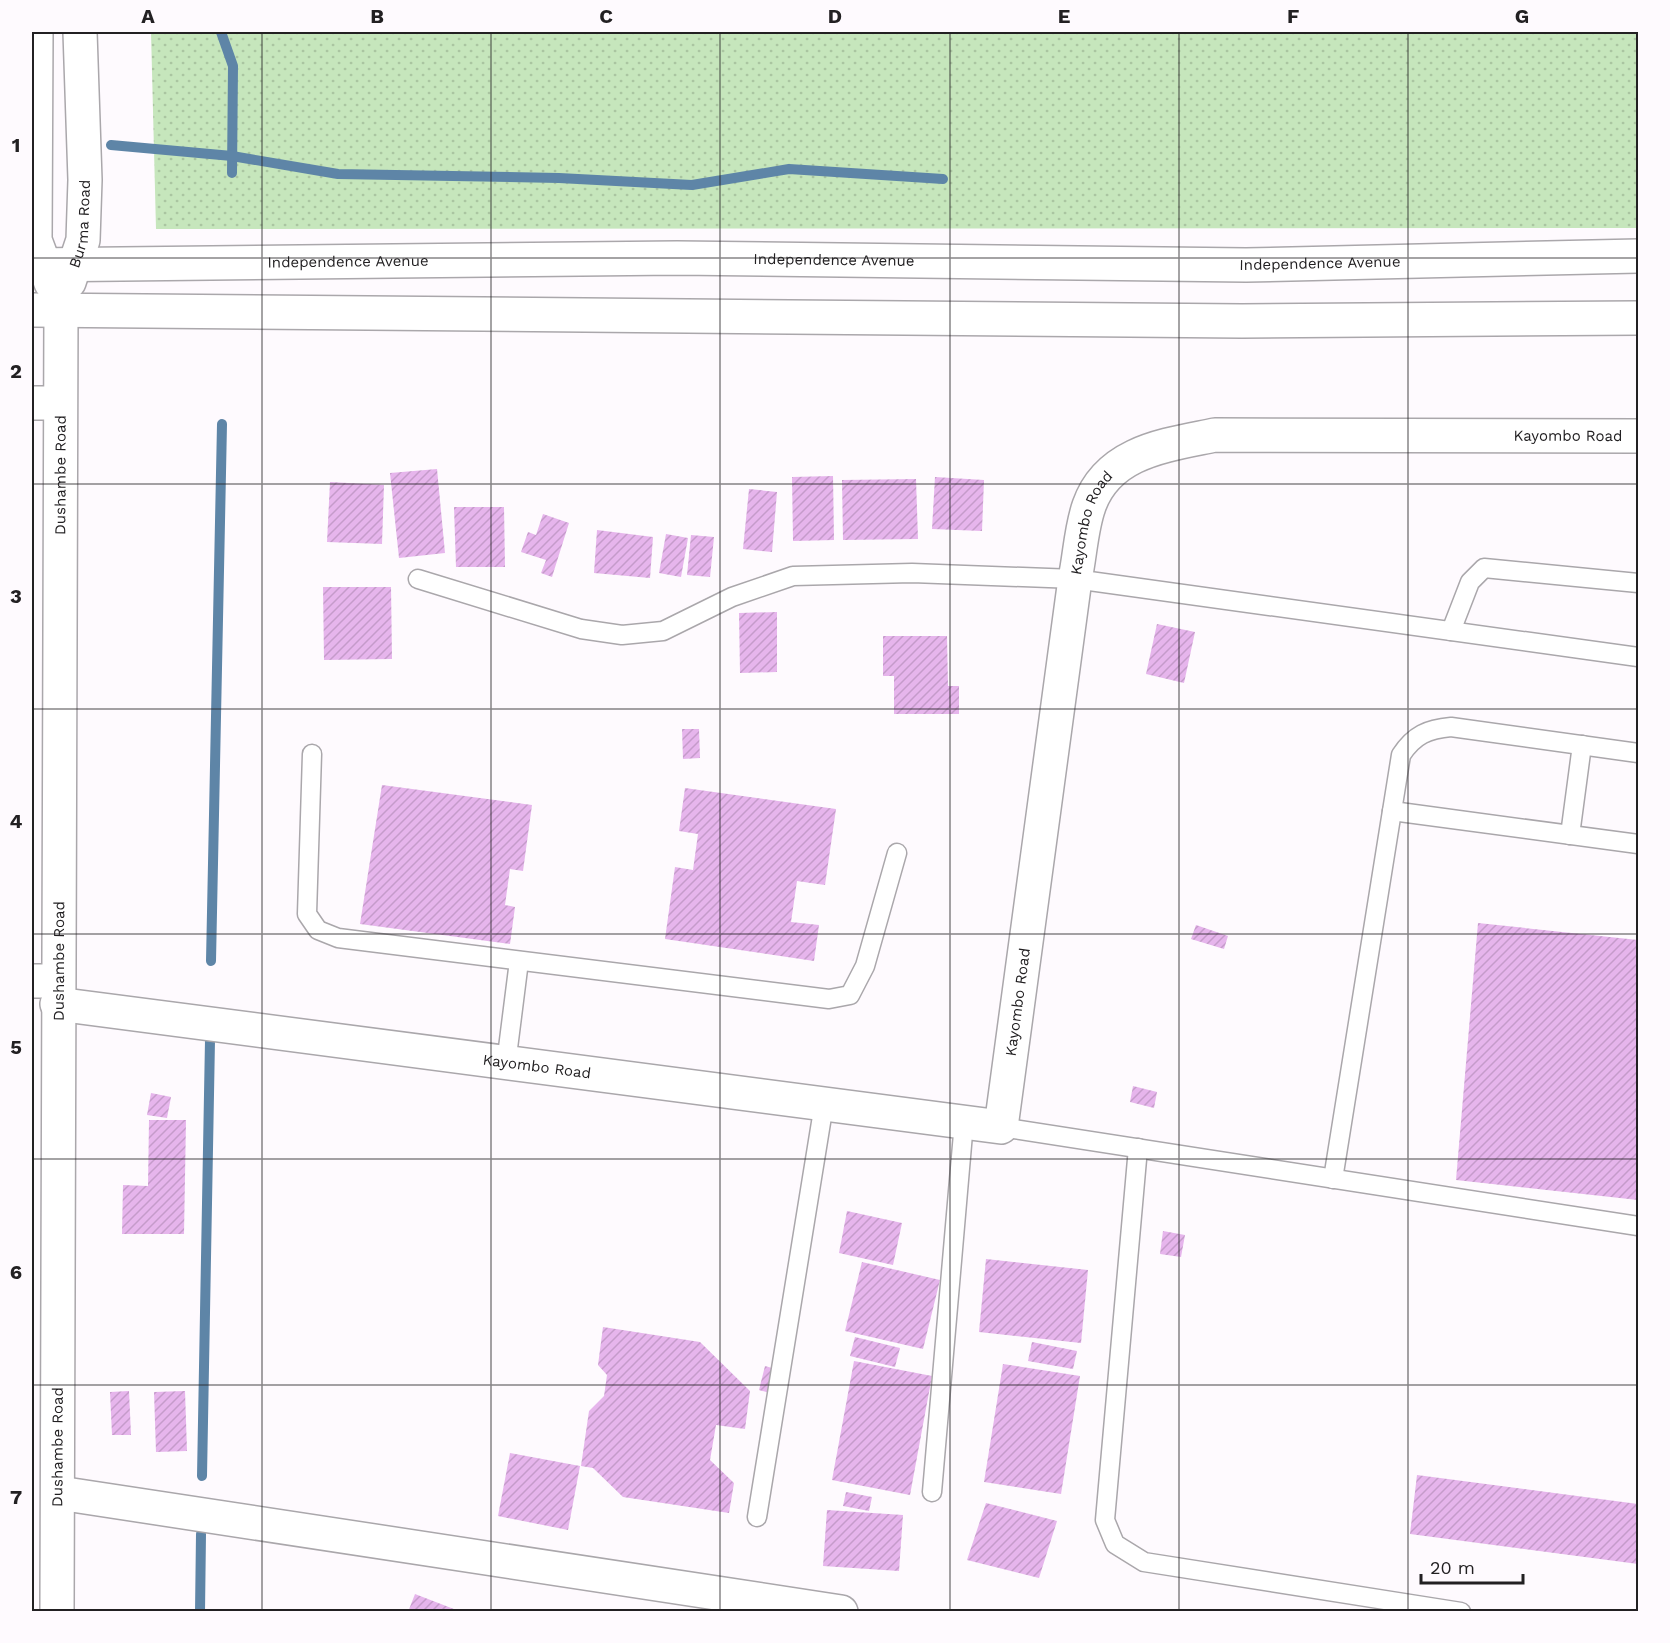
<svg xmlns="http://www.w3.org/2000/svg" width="1670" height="1643" font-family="'Work Sans',sans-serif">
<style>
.green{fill:url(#green-dots)}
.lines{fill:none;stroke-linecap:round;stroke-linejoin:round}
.stream{stroke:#5e85a7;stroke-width:10}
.building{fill:url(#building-hatch)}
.service-casing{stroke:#aaa7ab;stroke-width:21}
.minor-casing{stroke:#aaa7ab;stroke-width:36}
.tertiary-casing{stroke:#aaa7ab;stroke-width:36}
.secondary-casing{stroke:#aaa7ab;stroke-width:36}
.service{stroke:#fff;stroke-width:18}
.minor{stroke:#fff;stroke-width:33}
.tertiary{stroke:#fff;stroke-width:33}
.secondary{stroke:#fff;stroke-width:33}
.grid{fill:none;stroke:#222022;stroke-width:1.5;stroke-opacity:0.55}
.labels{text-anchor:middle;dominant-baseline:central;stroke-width:4.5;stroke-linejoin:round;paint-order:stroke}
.street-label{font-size:15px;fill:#222022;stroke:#fefafe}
.neatline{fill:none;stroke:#222022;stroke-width:2}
.grid-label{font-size:20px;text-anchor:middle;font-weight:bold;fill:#222022}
</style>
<defs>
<pattern id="green-dots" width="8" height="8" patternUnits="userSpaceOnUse" patternTransform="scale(1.5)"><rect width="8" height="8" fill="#c6e6bc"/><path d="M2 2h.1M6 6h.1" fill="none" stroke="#aac5a1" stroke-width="1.8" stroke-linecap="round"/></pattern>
<pattern id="building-hatch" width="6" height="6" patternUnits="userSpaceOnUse" patternTransform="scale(1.5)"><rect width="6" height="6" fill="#e6b5ec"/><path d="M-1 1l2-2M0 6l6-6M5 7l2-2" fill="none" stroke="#c59bca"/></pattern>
</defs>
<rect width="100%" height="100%" fill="#fefafe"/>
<polygon class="green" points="151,32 1638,32 1638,228 156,229"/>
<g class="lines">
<g class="stream">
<polyline points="221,32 233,66 232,173"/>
<polyline points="111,145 232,156 338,174 559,178 692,185 789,169 943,179"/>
<polyline points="211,961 222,424"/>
<polyline points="202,1476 210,1040"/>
<polyline points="200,1612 201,1534"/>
</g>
</g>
<g class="building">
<polygon points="437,469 445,553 399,558 390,473"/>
<polygon points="833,476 834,540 793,541 792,477"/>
<polygon points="935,477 984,480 982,531 932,529"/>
<polygon points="916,479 918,539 843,540 842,480"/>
<polygon points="330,482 384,485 382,544 327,542"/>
<polygon points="749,489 777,492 772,552 743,549"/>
<polygon points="454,507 504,507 505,567 456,567"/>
<polygon points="543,514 569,523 552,577 541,573 546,560 521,552 528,532 536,535"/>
<polygon points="597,530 653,537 650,578 594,573"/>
<polygon points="666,534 688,538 681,577 659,573"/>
<polygon points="691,535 714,537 710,577 687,575"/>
<polygon points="323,587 391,587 392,659 324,660"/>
<polygon points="777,612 777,672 740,673 739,613"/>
<polygon points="1157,624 1195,632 1184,683 1146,674"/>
<polygon points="883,636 947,636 948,686 959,686 959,714 894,714 894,676 883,676"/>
<polygon points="682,729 699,729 700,758 683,759"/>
<polygon points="382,785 532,805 523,871 510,869 505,905 515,907 510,944 360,924"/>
<polygon points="685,788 836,809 825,885 797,881 791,922 819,925 814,961 665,939 675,867 693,870 698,834 679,831"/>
<polygon points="1478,923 1638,940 1638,1200 1456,1180"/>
<polygon points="1196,925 1228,936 1224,949 1191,939"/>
<polygon points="1133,1086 1157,1092 1154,1108 1130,1102"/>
<polygon points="151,1093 171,1097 167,1118 147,1115"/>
<polygon points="149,1120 186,1120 184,1234 122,1234 123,1185 148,1186"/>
<polygon points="847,1211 902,1223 893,1265 839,1253"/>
<polygon points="1163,1231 1185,1235 1181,1257 1160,1254"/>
<polygon points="986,1259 1088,1270 1081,1343 979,1332"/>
<polygon points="862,1262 940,1280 923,1349 845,1331"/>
<polygon points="603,1327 700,1342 750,1391 745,1429 716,1425 710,1460 734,1483 729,1513 623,1497 593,1468 581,1466 589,1411 604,1396 607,1375 598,1365"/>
<polygon points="855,1337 900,1348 895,1367 850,1356"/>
<polygon points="1032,1342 1077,1351 1073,1369 1028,1361"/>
<polygon points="854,1361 932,1376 910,1495 832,1480"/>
<polygon points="1003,1364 1080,1376 1061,1494 984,1482"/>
<polygon points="765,1366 779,1370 773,1394 759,1390"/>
<polygon points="129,1391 131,1435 112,1435 110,1392"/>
<polygon points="185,1391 187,1451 156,1452 154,1392"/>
<polygon points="510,1453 580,1466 568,1530 498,1516"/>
<polygon points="1417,1475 1638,1504 1638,1564 1410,1534"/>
<polygon points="846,1492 872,1497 869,1511 843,1506"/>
<polygon points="986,1503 1057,1521 1039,1578 967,1560"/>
<polygon points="827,1510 903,1515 899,1571 823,1566"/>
<polygon points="415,1594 459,1611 459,1612 408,1612"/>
</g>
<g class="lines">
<g class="service-casing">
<g id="service">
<polyline points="418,579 581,629 622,635 663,631 732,597 793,576 912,573 1075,579 1638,657"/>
<polyline points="1451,631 1470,582 1484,568 1638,583"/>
<polyline points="312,754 307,914 318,930 338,938 829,999 850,995 865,966 897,853"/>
<polyline points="1392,811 1638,844"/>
<polyline points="1570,835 1582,745"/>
<polyline points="506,1064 519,961"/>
<polyline points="1001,1127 1638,1226"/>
<polyline points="1138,1148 1105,1520 1115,1544 1144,1562 1461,1612"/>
<path d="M1333 1179 1401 755C1414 735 1428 729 1451 727L1638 753"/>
<polyline points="932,1492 964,1122"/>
<polyline points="757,1517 824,1104"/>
</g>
</g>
<g class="minor-casing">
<g id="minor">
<polyline points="32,403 60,403"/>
<polyline points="32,981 58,981"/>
<path id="s1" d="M57 1004 1001 1127 1075 579C1080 556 1081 528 1089 506 1108 451 1167 445 1215 435L1638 436"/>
<polyline points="59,1493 841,1612"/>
</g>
</g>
<g class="tertiary-casing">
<g id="tertiary">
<path id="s2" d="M57 1612 61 310"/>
</g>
</g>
<g class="secondary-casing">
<g id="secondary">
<polyline points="36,32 35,240 51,283"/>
<path id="s3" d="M32 265 677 258 1246 265 1638 256"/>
<path id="s4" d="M69 282 83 240 85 180 80 32"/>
<polyline points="32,310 1242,321 1638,318"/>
</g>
</g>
<use href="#service" class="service"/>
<use href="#minor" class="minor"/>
<use href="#tertiary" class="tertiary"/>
<use href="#secondary" class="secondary"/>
</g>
<path class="grid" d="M262 32V1612M491 32V1612M720 32V1612M950 32V1612M1179 32V1612M1408 32V1612M32 258H1638M32 484H1638M32 709H1638M32 934H1638M32 1159H1638M32 1385H1638"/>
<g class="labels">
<g class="street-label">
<text stroke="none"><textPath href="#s4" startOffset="60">Burma Road</textPath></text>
<text stroke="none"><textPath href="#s3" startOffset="316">Independence Avenue</textPath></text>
<text stroke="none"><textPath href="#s3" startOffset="802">Independence Avenue</textPath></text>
<text stroke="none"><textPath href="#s3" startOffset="1288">Independence Avenue</textPath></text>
<text stroke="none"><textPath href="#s1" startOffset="2085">Kayombo Road</textPath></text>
<text stroke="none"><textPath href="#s2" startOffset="1137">Dushambe Road</textPath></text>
<text stroke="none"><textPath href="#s1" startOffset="1564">Kayombo Road</textPath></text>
<text stroke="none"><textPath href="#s2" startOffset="651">Dushambe Road</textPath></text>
<text stroke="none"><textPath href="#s1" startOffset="1078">Kayombo Road</textPath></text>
<text stroke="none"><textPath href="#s1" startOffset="484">Kayombo Road</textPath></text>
<text stroke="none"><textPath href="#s2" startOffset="165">Dushambe Road</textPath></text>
</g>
</g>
<rect width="1670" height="1643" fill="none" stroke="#fefafe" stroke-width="66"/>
<path d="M1421 1574v9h102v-9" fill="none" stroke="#222022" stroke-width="3"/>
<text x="1430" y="1574" font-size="18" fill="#222022" stroke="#fefafe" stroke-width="4.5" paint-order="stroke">20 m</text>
<rect x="33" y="33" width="1604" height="1577" class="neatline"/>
<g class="grid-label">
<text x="148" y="23">A</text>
<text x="377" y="23">B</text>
<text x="606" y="23">C</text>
<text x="835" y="23">D</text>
<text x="1064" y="23">E</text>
<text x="1293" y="23">F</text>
<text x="1522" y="23">G</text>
<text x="16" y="152">1</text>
<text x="16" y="378">2</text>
<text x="16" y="603">3</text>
<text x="16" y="828">4</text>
<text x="16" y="1054">5</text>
<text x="16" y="1279">6</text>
<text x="16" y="1504">7</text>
</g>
</svg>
